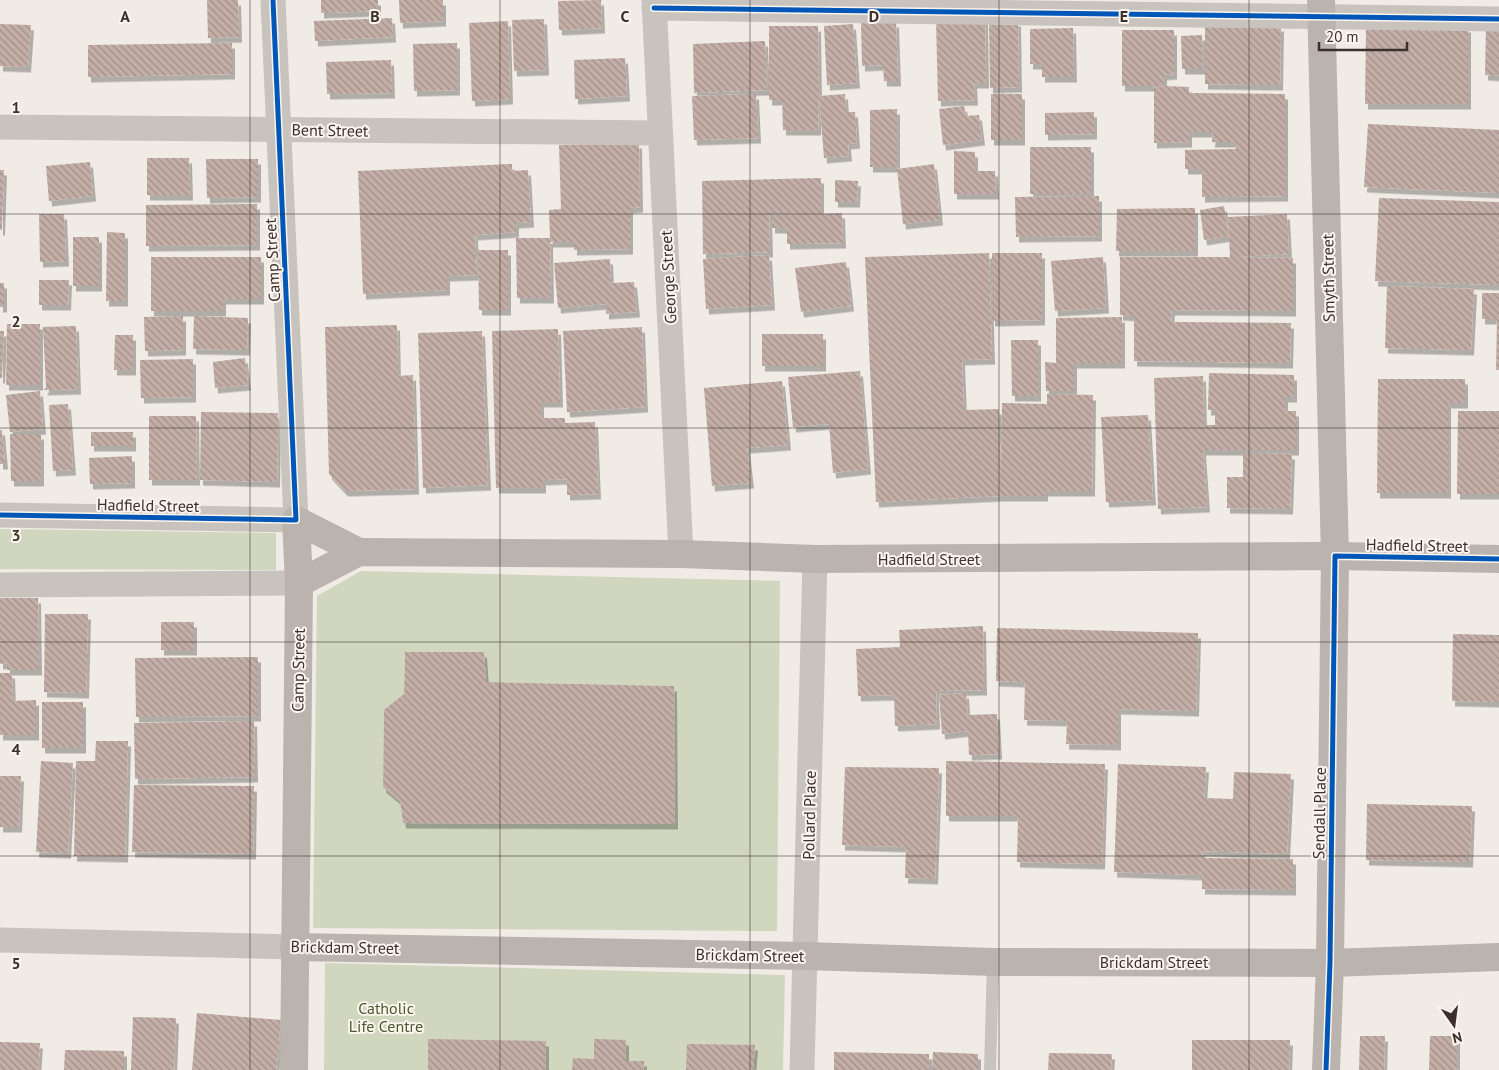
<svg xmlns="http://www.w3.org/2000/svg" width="1499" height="1070" font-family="'PT Sans',sans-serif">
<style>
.green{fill:#d1d6bf;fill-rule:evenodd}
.building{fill:url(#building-back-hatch);filter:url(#shadow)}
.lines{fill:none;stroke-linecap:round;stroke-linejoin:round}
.lane{stroke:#c9c3be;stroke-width:12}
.street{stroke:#c9c3be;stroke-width:25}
.secondary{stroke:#bab3ae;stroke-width:28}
.cycleway-casing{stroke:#fbf5ee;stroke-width:8}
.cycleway{stroke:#0057b8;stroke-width:5}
.grid{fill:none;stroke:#3b302b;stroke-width:1;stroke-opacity:0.55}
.labels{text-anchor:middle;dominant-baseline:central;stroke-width:4;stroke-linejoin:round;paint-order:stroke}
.street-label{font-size:16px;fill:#3b302b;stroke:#fbf5ee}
.park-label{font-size:16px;fill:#4a5a2e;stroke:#fbf5ee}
.grid-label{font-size:16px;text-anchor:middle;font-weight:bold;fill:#3b302b;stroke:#fbf5ee;stroke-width:4;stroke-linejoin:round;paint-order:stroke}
</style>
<defs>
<pattern id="building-back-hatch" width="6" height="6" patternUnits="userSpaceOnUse" patternTransform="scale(1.25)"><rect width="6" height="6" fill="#c3afa7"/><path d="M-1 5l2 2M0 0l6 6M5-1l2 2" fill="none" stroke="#a08f88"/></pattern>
<filter id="shadow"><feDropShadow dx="3" dy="5.5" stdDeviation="0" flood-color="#0004"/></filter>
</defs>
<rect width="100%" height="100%" fill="#f0ebe5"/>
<g class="green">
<polygon points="0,529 276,533 276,570 0,569"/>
<path d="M361 571 780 581 777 931 313 928 317 596ZM405 652H484L486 682 674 686V824L403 823 400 801 383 786 384 711 404 694Z"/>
<polygon points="325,963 785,975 783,1070 324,1070"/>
</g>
<g class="building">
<polygon points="207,0 238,0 239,37 208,38"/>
<polygon points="321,0 378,0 378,11 321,13"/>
<polygon points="399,0 443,0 443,21 400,23"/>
<polygon points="601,0 602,28 559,30 558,1"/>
<polygon points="392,18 393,37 315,41 314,21"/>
<polygon points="544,19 546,70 514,71 512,20"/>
<polygon points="936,19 985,19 986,83 974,83 975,100 938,101"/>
<polygon points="508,21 510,99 472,101 469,23"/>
<polygon points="989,21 1018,21 1019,87 990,88"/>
<polygon points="896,22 898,81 884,81 883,65 862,66 861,23"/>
<polygon points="0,24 31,25 28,67 0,66"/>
<polygon points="853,24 857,83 827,85 824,26"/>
<polygon points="1205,25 1281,26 1280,85 1205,84"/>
<polygon points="1486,25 1499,26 1499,76 1485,75"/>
<polygon points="769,26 818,26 819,96 845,94 846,112 855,112 857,143 848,144 849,156 824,158 819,96 818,130 783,130 782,100 769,100"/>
<polygon points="1366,27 1468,27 1468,104 1365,104"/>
<polygon points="1073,28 1074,77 1042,77 1042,64 1030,64 1030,29"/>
<polygon points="1122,30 1174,30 1174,74 1164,75 1164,86 1189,87 1189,93 1285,94 1285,196 1202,197 1202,169 1185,169 1185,150 1236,149 1236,142 1212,142 1213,132 1189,132 1189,142 1154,143 1154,88 1163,86 1122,86"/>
<polygon points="1202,35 1203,69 1182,69 1181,36"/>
<polygon points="765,41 767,90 694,93 693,44"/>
<polygon points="232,43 232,74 88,77 88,45"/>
<polygon points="457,43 457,90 414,91 413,44"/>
<polygon points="625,58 627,96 575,99 574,60"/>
<polygon points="391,60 392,93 327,94 326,62"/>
<polygon points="756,94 758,138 694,140 692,96"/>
<rect x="991" y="94" width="31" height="46"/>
<polygon points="964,106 966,116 979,115 982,140 943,145 939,109"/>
<polygon points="897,109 897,167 870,167 870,110"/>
<polygon points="1094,112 1094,134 1045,135 1045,113"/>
<polygon points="1368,124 1499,130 1499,193 1364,187"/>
<polygon points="639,143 640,207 630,208 630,249 574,250 574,242 550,242 551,298 517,298 516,238 550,238 549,210 561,209 559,145"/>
<rect x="1030" y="147" width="61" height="47"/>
<polygon points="954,151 975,152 975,171 995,171 996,194 954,194"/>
<polygon points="147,158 189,158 190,195 147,195"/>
<polygon points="206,159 258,159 258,197 207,198"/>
<polygon points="90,162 93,196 49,201 46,166"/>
<polygon points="512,164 512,171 528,170 531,222 516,223 516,232 475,235 477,275 447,276 447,290 363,294 358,171"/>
<polygon points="934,164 940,220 903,224 897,169"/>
<polygon points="0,170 4,170 2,230 0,230"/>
<polygon points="821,178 821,214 842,213 843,243 787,244 787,228 772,228 772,215 804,213 769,213 770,252 703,254 702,181"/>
<polygon points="835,180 858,181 857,202 835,202"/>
<polygon points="1099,196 1099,236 1016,237 1015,197"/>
<polygon points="1379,198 1499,202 1499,285 1375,281"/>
<polygon points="257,204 257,245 146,246 146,205"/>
<polygon points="1224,206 1229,236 1228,217 1287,214 1289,254 1236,257 1293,258 1293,311 1172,310 1171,322 1291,323 1290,363 1134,361 1134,316 1120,315 1120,257 1230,257 1229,236 1204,240 1200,210"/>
<polygon points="1195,208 1195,251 1116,251 1117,209"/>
<polygon points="39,214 64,214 66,261 40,262"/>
<polygon points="107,232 125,233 125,301 106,301"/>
<rect x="73" y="237" width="26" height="49"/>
<polygon points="478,250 508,250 508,310 479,310"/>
<polygon points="989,253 992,359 962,360 964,410 999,409 1001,476 1002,403 1047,404 1047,394 1093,395 1092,491 1045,491 1045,496 1000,496 876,502 865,257"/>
<polygon points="992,253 1042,253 1042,320 992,321"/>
<polygon points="769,255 772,305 706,309 703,259"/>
<polygon points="151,257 261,257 261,299 223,299 223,311 151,311"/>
<polygon points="1103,257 1106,308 1055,311 1051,261"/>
<polygon points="610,259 611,283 634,282 637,312 606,314 606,304 558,308 554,263"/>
<polygon points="846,262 851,306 801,312 795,268"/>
<polygon points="39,280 69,280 68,305 39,305"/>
<rect x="0" y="283" width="4" height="24"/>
<polygon points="1387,286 1474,289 1471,350 1385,348"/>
<polygon points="1482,293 1499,293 1499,370 1496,370 1497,319 1482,319"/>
<polygon points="183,316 183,350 145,351 144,317"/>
<polygon points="194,316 248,318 247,350 193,349"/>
<polygon points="1122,317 1122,363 1074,363 1074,391 1046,391 1045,362 1056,363 1056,318"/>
<polygon points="7,324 40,324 40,385 6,385"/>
<polygon points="397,325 398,376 413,375 416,489 345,491 329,474 325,327"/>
<polygon points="76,326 78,389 44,390 46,387 43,327"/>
<polygon points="642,327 645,407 567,412 563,331"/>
<polygon points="558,329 560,402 541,402 541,418 565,418 565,423 595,422 598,494 567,495 567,479 543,480 543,488 496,488 492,331"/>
<polygon points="0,331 4,331 2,378 0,378"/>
<polygon points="482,331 488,485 423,488 418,333"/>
<rect x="762" y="334" width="61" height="32"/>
<polygon points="115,335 133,335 133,370 114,370"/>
<polygon points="1011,340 1038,340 1038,396 1012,396"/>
<polygon points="245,358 248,385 215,388 213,362"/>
<polygon points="193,359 193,397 141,398 140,360"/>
<polygon points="860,371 868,469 833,473 829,424 793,427 788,377"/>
<polygon points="1209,373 1294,375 1294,397 1285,397 1285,411 1296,411 1296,450 1203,450 1207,507 1158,509 1154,378 1203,376 1204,425 1215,425 1215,410 1208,410"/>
<polygon points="1378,379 1465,379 1465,403 1448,403 1448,493 1377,493"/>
<polygon points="782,381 788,445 747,448 751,483 712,486 704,388"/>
<polygon points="40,391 43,429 10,432 6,395"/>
<polygon points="68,404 73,470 53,471 49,405"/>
<polygon points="1458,411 1499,411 1499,494 1457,494"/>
<polygon points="201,412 278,413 277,482 200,480"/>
<polygon points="1148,415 1153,500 1106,502 1101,417"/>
<polygon points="149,416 196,416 197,480 149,480"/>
<polygon points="0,430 2,430 5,464 0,464"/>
<rect x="91" y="432" width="42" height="14"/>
<polygon points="10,434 41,434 41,481 11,481"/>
<polygon points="1243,453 1292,454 1290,509 1227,508 1227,477 1243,477"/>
<polygon points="132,456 132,483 90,484 89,458"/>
<polygon points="0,598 38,598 39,670 7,670 7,663 0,664"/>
<polygon points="45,614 88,614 86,693 44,692"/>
<rect x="161" y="622" width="33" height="28"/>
<polygon points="983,626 984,690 936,691 937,724 895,726 894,695 858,696 856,649 900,647 899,630"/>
<polygon points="997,628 1198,633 1196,711 1118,709 1118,745 1066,744 1067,721 1024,720 1025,682 996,681"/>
<polygon points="1453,634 1499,635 1499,702 1452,701"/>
<polygon points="405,652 484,652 486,682 674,686 675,824 403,823 400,801 383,787 384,710 404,694"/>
<polygon points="258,657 258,716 136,717 135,658"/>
<polygon points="0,673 12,673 13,701 36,700 36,735 0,735"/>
<polygon points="966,693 968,721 968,715 997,714 999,754 969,755 968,731 942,734 939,695"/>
<rect x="42" y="702" width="41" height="46"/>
<polygon points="254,721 255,777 135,779 134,723"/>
<polygon points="96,741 128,741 125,857 74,856 76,761 95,761"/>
<polygon points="41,761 73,763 68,853 36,852"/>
<polygon points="946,761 1105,764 1102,864 1017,862 1018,816 946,816"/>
<polygon points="1118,764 1206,767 1204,798 1233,799 1234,772 1291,774 1287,854 1202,851 1203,858 1293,859 1293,890 1202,889 1202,867 1201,875 1114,872"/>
<polygon points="845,767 939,768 935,879 905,878 906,847 842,845"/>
<polygon points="0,776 21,776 19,827 0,827"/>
<polygon points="134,785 254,786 253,854 132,852"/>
<polygon points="1367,804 1472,806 1470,862 1366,860"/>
<polygon points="197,1013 281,1020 276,1070 192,1070"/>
<polygon points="133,1017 176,1018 174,1070 131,1070"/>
<polygon points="1360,1036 1385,1036 1384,1070 1359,1070"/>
<polygon points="1430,1036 1457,1036 1457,1070 1429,1070"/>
<polygon points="428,1039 546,1041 546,1070 428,1070"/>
<polygon points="594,1039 626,1040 626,1061 644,1061 644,1070 572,1070 573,1058 594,1059"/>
<polygon points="1192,1040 1290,1040 1289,1070 1192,1070"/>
<polygon points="0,1042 40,1043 38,1070 0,1070"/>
<polygon points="687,1044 755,1045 753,1070 686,1070"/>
<polygon points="65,1050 124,1051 124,1070 64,1070"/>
<polygon points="834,1052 929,1054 929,1070 834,1070"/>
<polygon points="933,1052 978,1054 978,1070 932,1070"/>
<polygon points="1049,1053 1112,1054 1111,1070 1048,1070"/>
</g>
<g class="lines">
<polyline class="lane" points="990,1070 993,962"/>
<g class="street">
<polyline points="654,0 681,554"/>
<polyline points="654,8 1499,19"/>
<polyline points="0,127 660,133"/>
<polyline points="0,515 296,520 273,0"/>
<polyline points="0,585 299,583"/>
<polyline points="0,940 294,947"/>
<polyline points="802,1070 815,559"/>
</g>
<g class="secondary">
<polyline points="1321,0 1335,556 1330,963 1326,1070"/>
<polyline points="296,520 359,552"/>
<polyline points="299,583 359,552 681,554 815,559 1335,556 1499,559"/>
<polyline points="294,947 805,956 993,962 1330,963 1499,957"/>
<polyline points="294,1070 299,583 296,520"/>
</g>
<g class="cycleway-casing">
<g id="cycleway">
<polyline points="654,8 1499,19"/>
<polyline points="0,515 296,520 273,0"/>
<polyline points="1326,1070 1330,963 1335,556 1499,559"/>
</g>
</g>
<use href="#cycleway" class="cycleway"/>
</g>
<path class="grid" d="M250 0V1070M500 0V1070M750 0V1070M999 0V1070M1249 0V1070M0 214H1499M0 428H1499M0 642H1499M0 856H1499"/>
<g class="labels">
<g class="street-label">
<text transform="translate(330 130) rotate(1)">Bent Street</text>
<text transform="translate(272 260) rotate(-93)">Camp Street</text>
<text transform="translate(668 277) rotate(-93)">George Street</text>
<text transform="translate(1328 278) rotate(-91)">Smyth Street</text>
<text transform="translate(148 505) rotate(1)">Hadfield Street</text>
<text transform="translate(1417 545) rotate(1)">Hadfield Street</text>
<text x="929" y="559">Hadfield Street</text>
<text transform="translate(298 670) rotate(-89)">Camp Street</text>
<text transform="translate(1319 813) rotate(-89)">Sendall Place</text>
<text transform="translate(809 815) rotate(-89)">Pollard Place</text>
<text transform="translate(345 947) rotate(1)">Brickdam Street</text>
<text transform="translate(750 955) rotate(1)">Brickdam Street</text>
<text x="1154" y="962">Brickdam Street</text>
</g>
<g class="park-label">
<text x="386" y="1008">Catholic<tspan x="386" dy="18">Life Centre</tspan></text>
</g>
</g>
<g class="grid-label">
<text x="125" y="22">A</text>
<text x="375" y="22">B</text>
<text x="625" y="22">C</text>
<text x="874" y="22">D</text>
<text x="1124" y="22">E</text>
<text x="16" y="113">1</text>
<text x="16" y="327">2</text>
<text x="16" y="541">3</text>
<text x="16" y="755">4</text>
<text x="16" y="969">5</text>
</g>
<g transform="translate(1454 1025) rotate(166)" stroke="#fbf5ee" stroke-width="4" paint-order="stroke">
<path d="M0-4L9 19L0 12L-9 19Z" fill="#3b302b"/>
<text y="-8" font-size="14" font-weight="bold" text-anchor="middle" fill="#3b302b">N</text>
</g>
<path d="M1319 42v8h88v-8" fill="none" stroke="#3b302b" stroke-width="2.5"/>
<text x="1326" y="42" font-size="15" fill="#3b302b" stroke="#fbf5ee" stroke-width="4" paint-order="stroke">20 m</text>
</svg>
